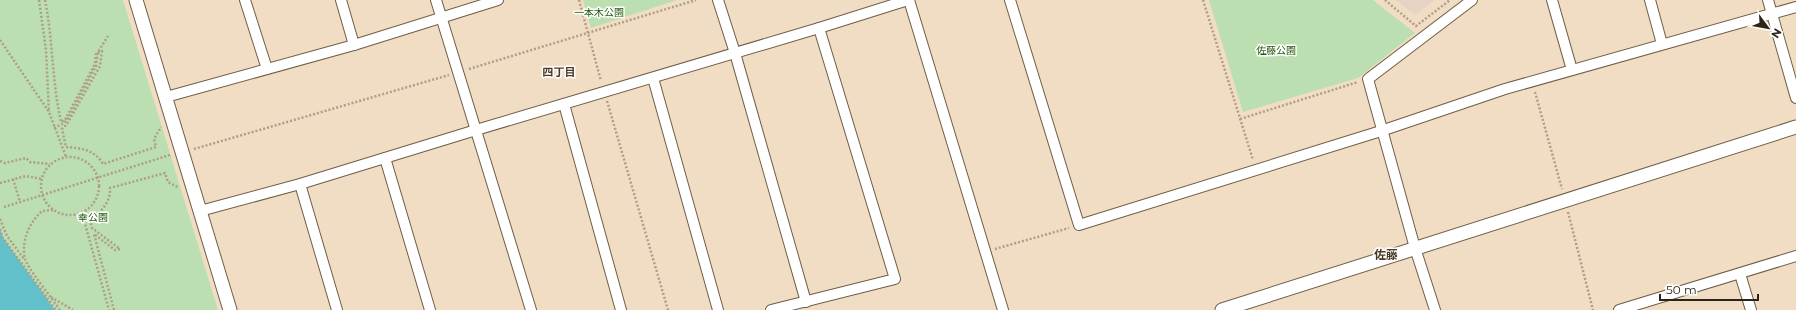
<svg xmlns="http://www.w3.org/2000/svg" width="1796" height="310" font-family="Montserrat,'Noto Sans JP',sans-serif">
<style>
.education{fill:#e6d3c3}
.green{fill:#bbdfb1}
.water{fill:#61c0c9}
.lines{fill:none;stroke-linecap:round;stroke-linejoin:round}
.minor-casing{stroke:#6f5e47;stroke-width:12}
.tertiary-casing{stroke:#6f5e47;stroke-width:15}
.path{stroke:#ae9e89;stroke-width:2.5;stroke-dasharray:2 2;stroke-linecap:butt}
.minor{stroke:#fff;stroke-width:10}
.tertiary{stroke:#fff;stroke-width:13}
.labels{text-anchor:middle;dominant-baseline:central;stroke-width:3;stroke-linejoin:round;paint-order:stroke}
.park-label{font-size:10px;fill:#1f5708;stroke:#fff}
.neighbourhood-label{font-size:11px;font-weight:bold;fill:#4a3a24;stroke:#fff}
.quarter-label{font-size:12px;font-weight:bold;fill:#4a3a24;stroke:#fff}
</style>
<rect width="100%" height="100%" fill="#f1ddc3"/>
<polygon class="education" points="1396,0 1435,0 1415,15"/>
<g class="green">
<polygon points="0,0 123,0 218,310 0,310"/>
<polygon points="583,0 677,0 591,28"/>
<polygon points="1209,0 1373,0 1415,33 1358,78 1243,112"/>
</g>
<polygon class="water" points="0,229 3,238 55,310 0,310"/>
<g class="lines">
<g class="minor-casing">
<g id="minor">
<polyline points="245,0 267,69"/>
<polyline points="341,0 354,45"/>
<polyline points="436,0 531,310"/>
<polyline points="718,0 735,53 806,302"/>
<polyline points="909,0 1003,310"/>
<polyline points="1010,0 1079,225 1381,131 1505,89 1796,7"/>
<polyline points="1552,0 1572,70"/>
<polyline points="1650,0 1662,44"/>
<polyline points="1768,0 1796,98"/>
<polyline points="653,78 718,310"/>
<polyline points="166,97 354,45 498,0"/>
<polyline points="564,104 621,310"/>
<polyline points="385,158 430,310"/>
<polyline points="300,184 337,310"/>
<polyline points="200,211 300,184 476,130 819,28 908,0"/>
<polyline points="1740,274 1751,310"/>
<polyline points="771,310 895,279 819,28"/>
<polyline points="1435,310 1415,248 1368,79 1472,0"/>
<polyline points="1619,310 1796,256"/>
</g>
</g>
<g class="tertiary-casing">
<g id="tertiary">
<polyline points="136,0 230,310"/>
<polyline points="1222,310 1796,127"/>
</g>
</g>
<g class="path">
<polyline points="39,0 46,50 49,112"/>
<path d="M45 0C53 40 52 82 61 122L65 120 95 64 96 53 102 51 100 66 67 124 62 129 66 147C81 148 95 150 103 164L156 147 154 139 161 127"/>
<polyline points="579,0 601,81"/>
<polyline points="1203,0 1253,160"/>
<polyline points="1385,0 1416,26 1450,0"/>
<polyline points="0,40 49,112 66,157"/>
<polyline points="469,69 696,0"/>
<polyline points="1535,92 1562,189"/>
<polyline points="607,101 668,310"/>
<polyline points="1240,119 1358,82"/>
<polyline points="54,128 64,123 69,117 96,66 98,52 108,36"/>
<polyline points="194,149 449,75"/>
<circle cx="70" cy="186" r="29"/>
<polyline points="0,161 5,163 26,158 30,162 50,164"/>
<polyline points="13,179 20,202"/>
<polyline points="0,183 26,176 42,179"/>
<polyline points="4,207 170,155"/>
<path d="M53 210 42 211C29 223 21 241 25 259 26 266 54 301 60 310"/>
<polyline points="1568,212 1593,310"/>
<polyline points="82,213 109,310"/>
<polyline points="0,219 7,236 24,259"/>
<polyline points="0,229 3,238 56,310"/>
<polyline points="995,249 1069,228"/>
<polyline points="51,297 73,310"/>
<path d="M114 310 94 234 115 250 120 249 92 228 90 220C101 212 111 202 110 188L165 173 168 182 179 188"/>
</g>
<use href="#minor" class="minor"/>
<use href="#tertiary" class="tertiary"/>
</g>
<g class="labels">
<g class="park-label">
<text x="599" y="12">一本木公園</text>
<text x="1276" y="50">佐藤公園</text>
<text x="93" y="217">幸公園</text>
</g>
<g class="neighbourhood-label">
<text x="559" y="72">四丁目</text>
</g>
<g class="quarter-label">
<text x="1386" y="254">佐藤</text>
</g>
</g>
<g transform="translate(1768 28) rotate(122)" stroke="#ffffff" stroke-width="3" paint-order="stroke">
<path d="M0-3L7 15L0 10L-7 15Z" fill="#2c241b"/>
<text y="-6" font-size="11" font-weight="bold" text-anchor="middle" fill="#2c241b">N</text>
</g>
<path d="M1660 294v6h98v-6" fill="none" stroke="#2c241b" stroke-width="2"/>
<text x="1666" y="294" font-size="12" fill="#2c241b" stroke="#ffffff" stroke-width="3" paint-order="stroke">50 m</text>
</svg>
